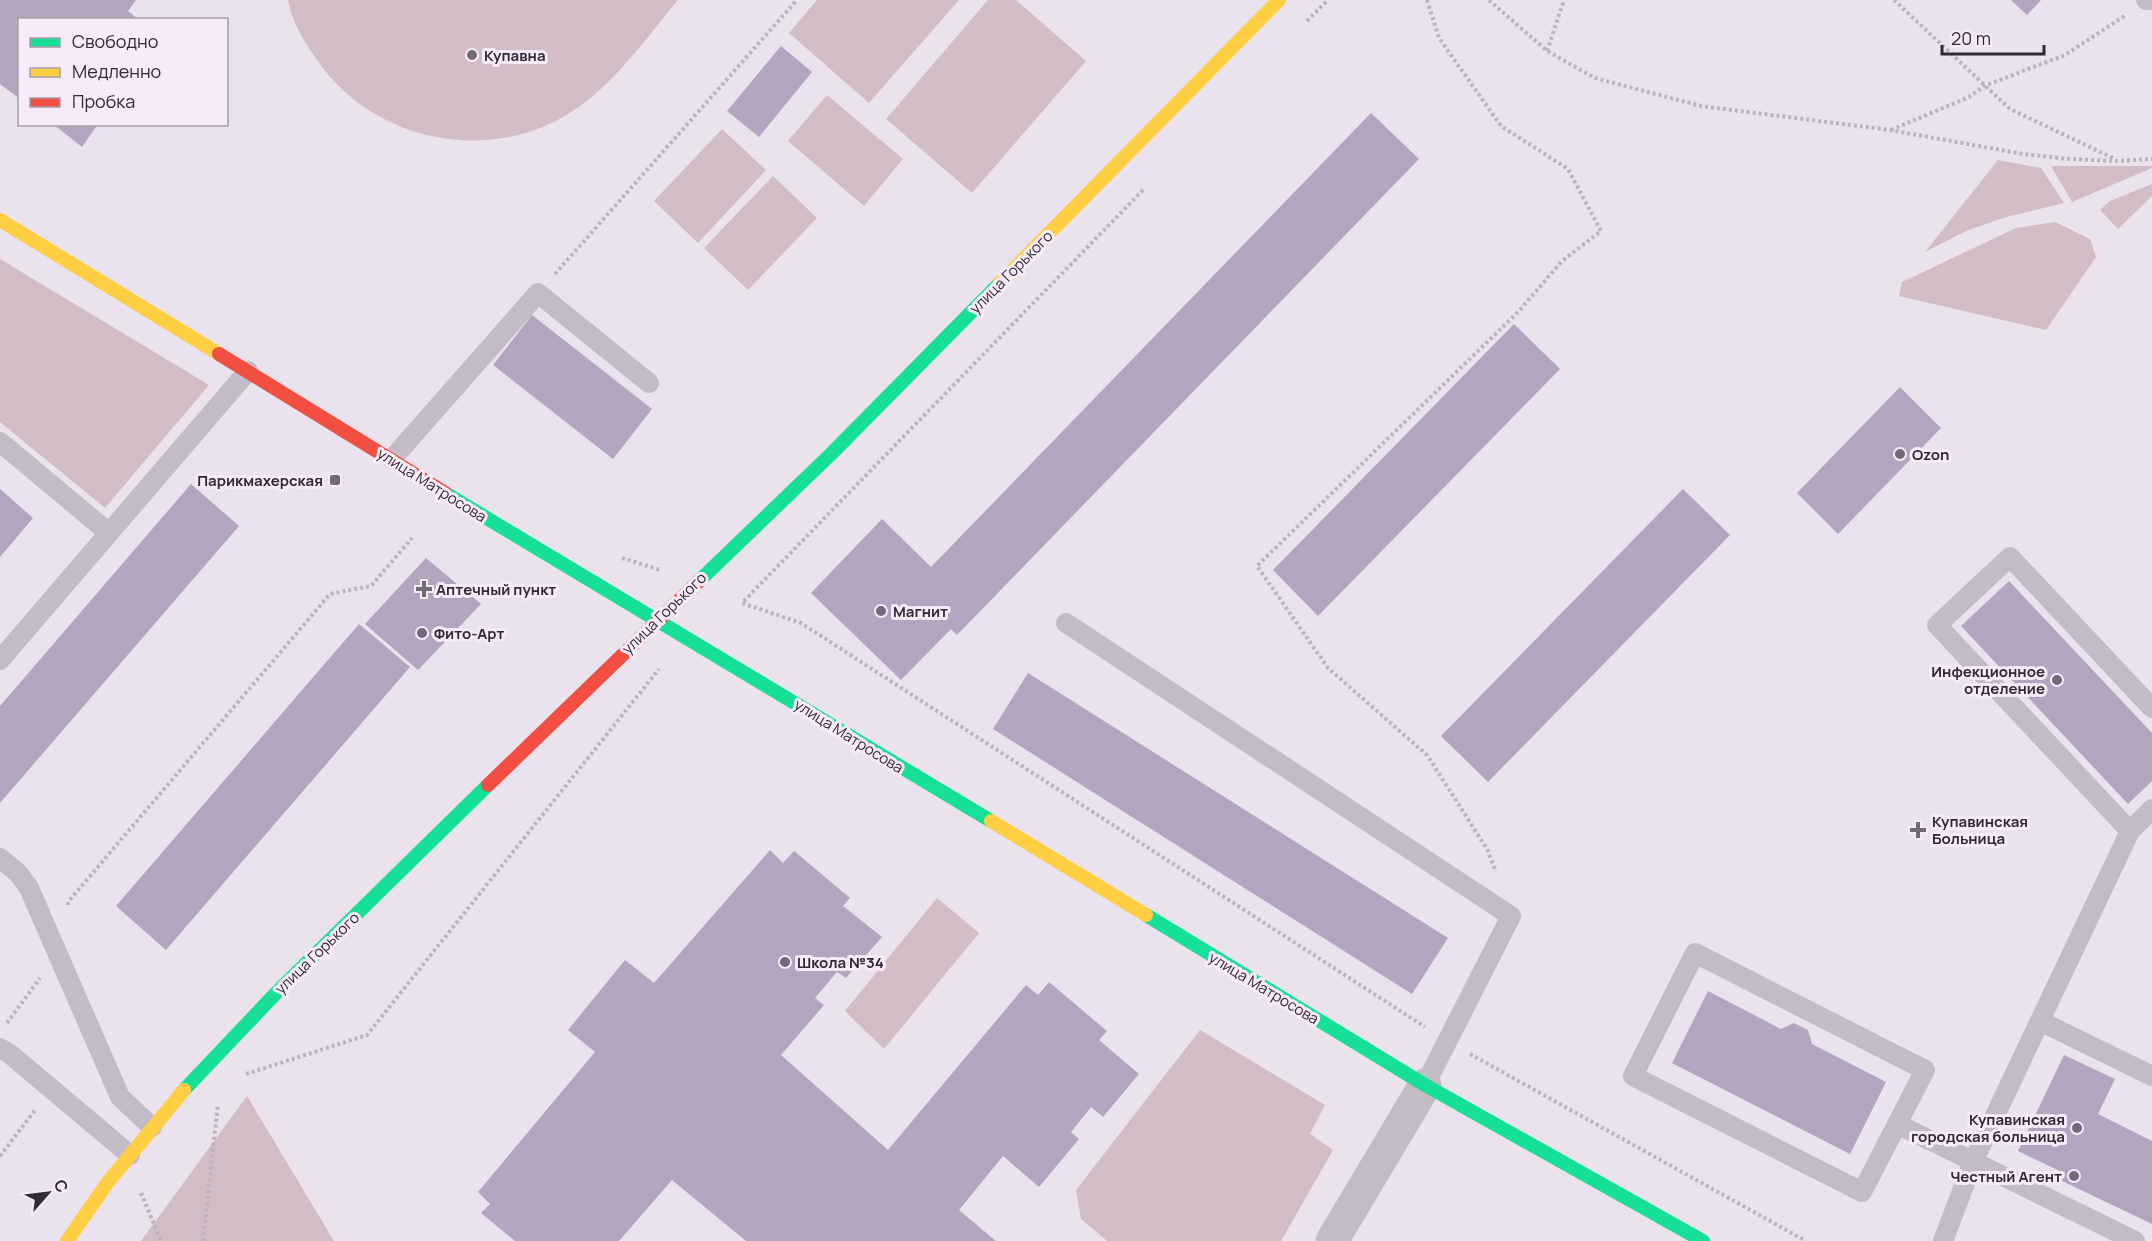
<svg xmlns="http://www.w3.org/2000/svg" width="2152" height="1241" font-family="Manrope,sans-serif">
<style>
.green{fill:#d2bdc7}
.building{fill:#b5a4bf}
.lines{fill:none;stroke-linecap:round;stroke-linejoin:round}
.path{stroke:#bcb3bf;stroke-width:4;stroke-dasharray:3 3;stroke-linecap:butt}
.lane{stroke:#c3bbc6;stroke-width:20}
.street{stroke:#c3bbc6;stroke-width:33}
.fast{stroke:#16e098;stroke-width:14}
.slow{stroke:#ffcf43;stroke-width:14}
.jam{stroke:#f24e42;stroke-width:14}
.poi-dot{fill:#726a76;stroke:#f7eaf9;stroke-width:2}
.labels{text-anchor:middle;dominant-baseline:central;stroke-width:6;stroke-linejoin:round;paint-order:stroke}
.poi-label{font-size:15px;font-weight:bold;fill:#322936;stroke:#f7eaf9;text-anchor:start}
.street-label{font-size:15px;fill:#322936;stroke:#f7eaf9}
</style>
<rect width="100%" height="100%" fill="#eae2ec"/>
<g class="green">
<path d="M288 0H678C642 43 607 95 556 121 472 163 366 135 315 57 303 40 292 21 288 0Z"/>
<polygon points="817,0 959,0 869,103 789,33"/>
<polygon points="988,0 1016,0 1086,61 972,193 886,119"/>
<polygon points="827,95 903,159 864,206 788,141"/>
<polygon points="722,129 766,170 698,243 654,201"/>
<polygon points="1998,160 2041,168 2064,203 2006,217 1966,231 1925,252"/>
<polygon points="2051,166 2152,166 2152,168 2072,202"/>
<polygon points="773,176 817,218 748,290 704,248"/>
<polygon points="2152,184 2152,196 2118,229 2100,210 2110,201"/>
<polygon points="2055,222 2090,239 2096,257 2046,330 1899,296 1902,282 2016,228"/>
<polygon points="0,259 209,385 105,508 0,422"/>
<polygon points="937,898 979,933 884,1049 845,1011"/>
<polygon points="1200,1030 1325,1105 1310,1134 1333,1150 1281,1241 1107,1241 1081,1219 1076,1190"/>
<polygon points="247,1096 334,1241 141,1241"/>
</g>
<g class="building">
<polygon points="0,0 136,0 128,11 139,20 20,20 20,99 0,84"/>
<polygon points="2011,0 2041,0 2027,15"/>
<polygon points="781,46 812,72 759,137 727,111"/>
<polygon points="1371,113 1419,159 957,635 951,629 901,680 811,593 882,519 931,567"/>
<polygon points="53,124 98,124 82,147"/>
<polygon points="532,315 652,409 613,459 493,365"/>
<polygon points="1514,324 1560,369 1318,616 1273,570"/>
<polygon points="1900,387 1941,428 1838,534 1797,493"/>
<polygon points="191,484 239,526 0,803 0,706"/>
<polygon points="0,489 33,518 0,557"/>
<polygon points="1683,489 1730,535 1488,782 1441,736"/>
<polygon points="426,558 481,604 418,670 365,624"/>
<polygon points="2009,581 2152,733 2152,781 2128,804 1961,626"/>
<polygon points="359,624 410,667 166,950 116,906"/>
<polygon points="1028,673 1448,938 1412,994 993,729"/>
<polygon points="770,850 783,863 794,851 850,898 843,906 882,937 846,978 837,972 815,998 824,1005 781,1055 888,1150 1026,985 1038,995 1049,982 1107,1031 1099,1040 1139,1074 1103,1117 1091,1107 1071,1132 1079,1139 1039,1187 1003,1156 959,1210 996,1241 746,1241 672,1180 619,1241 515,1241 481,1213 490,1204 478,1192 595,1052 568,1030 625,960 654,983"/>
<polygon points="1708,991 1781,1029 1794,1023 1808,1030 1812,1044 1886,1082 1850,1154 1672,1063"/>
<polygon points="2064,1055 2115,1079 2098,1114 2152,1141 2152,1224 2060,1180 2064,1173 2018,1151"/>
</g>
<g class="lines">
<g class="path">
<polyline points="1427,0 1439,38 1501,126 1568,169 1601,231 1562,261 1519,311 1257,566 1328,668 1427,755 1487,849 1496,872"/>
<polyline points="1489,0 1547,51 1595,78 1701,106 1890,130 2023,154 2069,159 2117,161 2152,159"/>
<polyline points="1894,0 2010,109 2115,159"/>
<polyline points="1307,21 1328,0"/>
<polyline points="1547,51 1564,0"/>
<polyline points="1891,130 1969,97 1984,86 2065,55 2126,15"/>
<polyline points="1143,190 742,603 801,623 1425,1027"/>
<polyline points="555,274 797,0"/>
<polyline points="622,558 660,570"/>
<polyline points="68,905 68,902 330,594 371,586 412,538"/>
<polyline points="7,1023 40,978"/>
<polyline points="1470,1054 1806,1241"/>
<polyline points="246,1074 367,1035 659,669"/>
<polyline points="0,1156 36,1109"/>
<polyline points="141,1193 161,1241"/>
<polyline points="203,1241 218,1104"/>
</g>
<g class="lane">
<polyline points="2146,0 2149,0"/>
<polyline points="0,442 109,533"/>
<polyline points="392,459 538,293 649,383"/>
<polyline points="1066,623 1511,916 1425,1085"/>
<polyline points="0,660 248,371"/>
<polyline points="2130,831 1937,625 2010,557 2152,708"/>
<polyline points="0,858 18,873 29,888 120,1097 152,1127"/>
<polygon points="1695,953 1925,1070 1862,1192 1633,1076"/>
<polyline points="2040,1021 2152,1076"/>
<polyline points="0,1048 10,1054 130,1155"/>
<polyline points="1897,1124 2135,1241"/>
<polyline points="1943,1241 1973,1162 2130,831 2152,809"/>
</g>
<polyline class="street" points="1332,1241 1425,1085"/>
<g class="fast">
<polyline points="445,493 991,821"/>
<polyline points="699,581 831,454 999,284"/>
<polyline points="1146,915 1425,1085 1703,1241"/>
<polyline points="184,1090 278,991 488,785"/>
</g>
<g class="slow">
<polyline points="0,220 219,354"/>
<polyline points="999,284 1279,0"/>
<polyline points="991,821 1146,915"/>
<polyline points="67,1241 108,1182 184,1090"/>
</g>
<g class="jam">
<polyline points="219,354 445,493"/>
<polyline points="488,785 699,581"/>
</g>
</g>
<g class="poi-dot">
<circle cx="472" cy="55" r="6"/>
<circle cx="1900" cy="454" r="6"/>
<rect x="329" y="474" width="12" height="12" rx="3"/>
<path d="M421 580h6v6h6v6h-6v6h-6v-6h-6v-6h6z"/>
<circle cx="881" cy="611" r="6"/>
<circle cx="422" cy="633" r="6"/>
<circle cx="2057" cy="680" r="6"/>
<path d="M1915 821h6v6h6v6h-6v6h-6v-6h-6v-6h6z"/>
<circle cx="785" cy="962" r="6"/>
<circle cx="2077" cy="1128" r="6"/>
<circle cx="2074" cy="1176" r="6"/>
</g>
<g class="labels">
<g class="poi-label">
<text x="484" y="55">Купавна</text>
<text x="1912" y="454">Ozon</text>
<text x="323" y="480" text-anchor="end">Парикмахерская</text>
<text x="436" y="589">Аптечный пункт</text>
<text x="893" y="611">Магнит</text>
<text x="434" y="633">Фито-Арт</text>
<text x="2045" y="671" text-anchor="end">Инфекционное<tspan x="2045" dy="17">отделение</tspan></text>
<text x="1932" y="821">Купавинская<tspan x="1932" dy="17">Больница</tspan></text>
<text x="797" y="962">Школа №34</text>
<text x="2065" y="1119" text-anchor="end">Купавинская<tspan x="2065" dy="17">городская больница</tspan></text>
<text x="2062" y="1176" text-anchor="end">Честный Агент</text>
</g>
<g class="street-label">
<text transform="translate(1011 272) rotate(-45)">улица Горького</text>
<text transform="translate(432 485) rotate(32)">улица Матросова</text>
<text transform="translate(664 613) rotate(-44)">улица Горького</text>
<text transform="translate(849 736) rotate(32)">улица Матросова</text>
<text transform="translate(317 953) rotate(-44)">улица Горького</text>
<text transform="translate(1264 988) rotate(31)">улица Матросова</text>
</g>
</g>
<rect x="18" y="18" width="210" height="108" fill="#f7eaf9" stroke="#a89dab" stroke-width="1.5"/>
<rect x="30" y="38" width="30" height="9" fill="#16e098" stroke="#a89dab" stroke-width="1.5"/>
<text x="72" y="48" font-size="18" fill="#322936">Свободно</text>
<rect x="30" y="68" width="30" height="9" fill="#ffcf43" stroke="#a89dab" stroke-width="1.5"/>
<text x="72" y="78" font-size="18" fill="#322936">Медленно</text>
<rect x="30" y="98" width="30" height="9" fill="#f24e42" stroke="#a89dab" stroke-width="1.5"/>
<text x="72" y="108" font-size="18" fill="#322936">Пробка</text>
<g transform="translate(48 1193) rotate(62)" stroke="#f7eaf9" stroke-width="4.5" paint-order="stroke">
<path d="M0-4.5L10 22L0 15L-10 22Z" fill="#322936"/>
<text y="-9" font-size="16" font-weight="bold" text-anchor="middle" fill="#322936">С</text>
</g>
<path d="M1942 45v9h102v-9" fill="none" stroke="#322936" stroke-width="3"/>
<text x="1951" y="45" font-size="18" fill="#322936" stroke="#f7eaf9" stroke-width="4.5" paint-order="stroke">20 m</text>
</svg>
